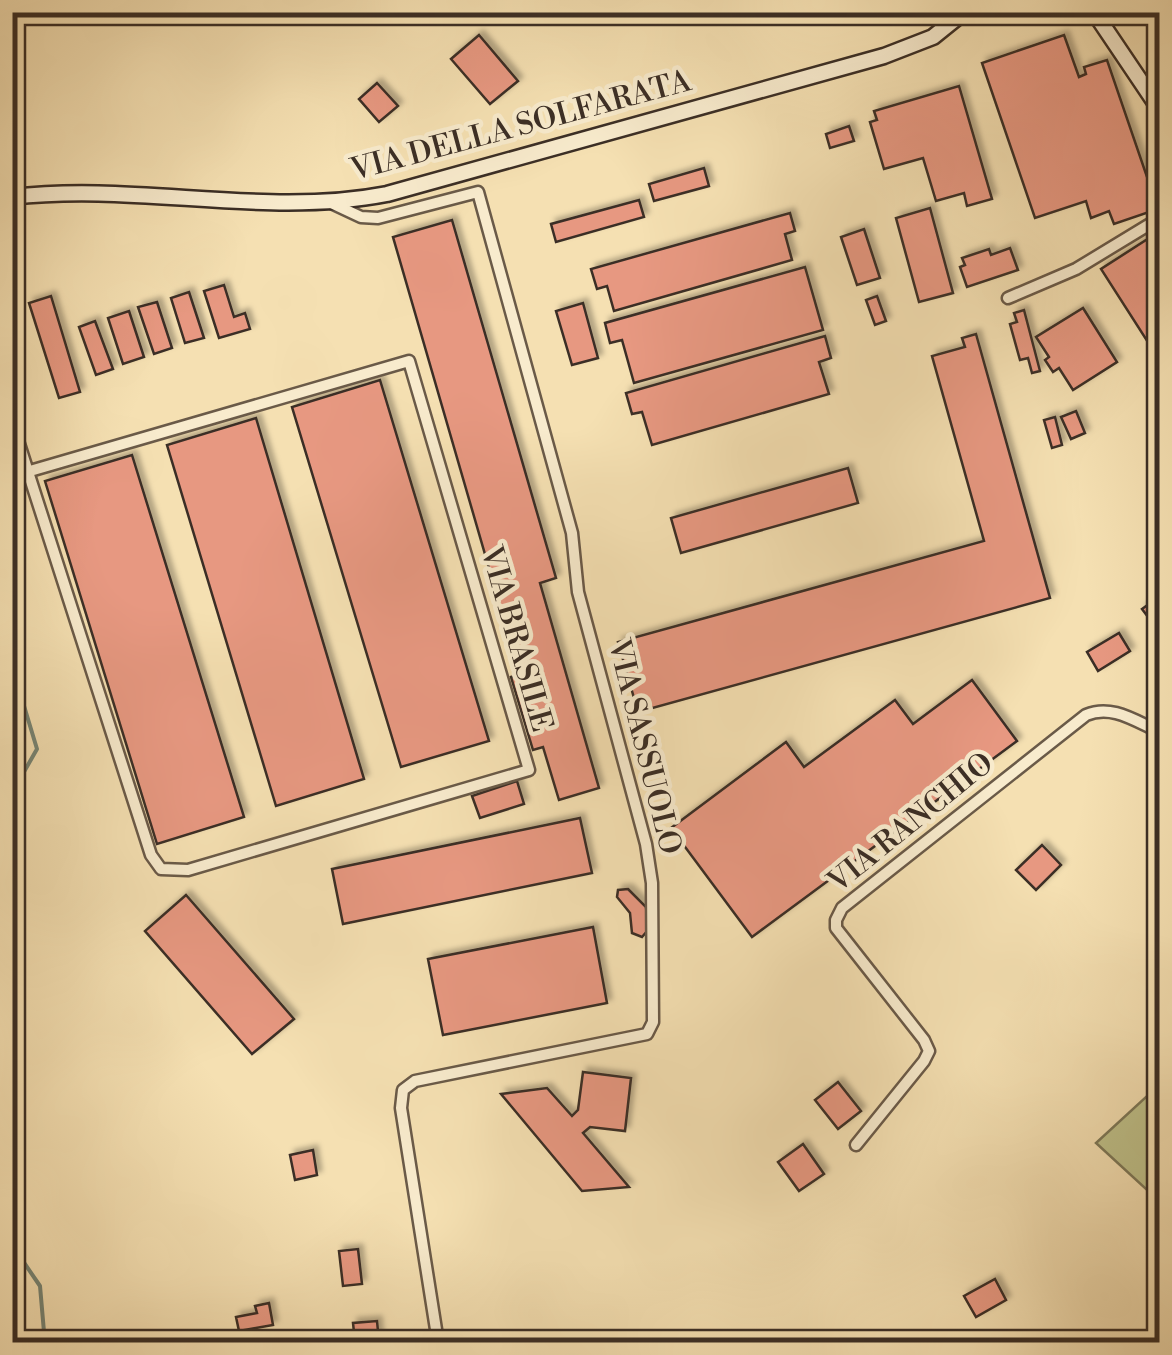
<svg xmlns="http://www.w3.org/2000/svg" width="1172" height="1355" font-family="'Libre Bodoni',serif">
<style>
.green{fill:#bfc18a;stroke:#7d7858;stroke-width:2.5}
.lines{fill:none;stroke-linecap:round;stroke-linejoin:round}
.stream{stroke:#768474;stroke-width:4}
.building{fill:#e79881;stroke:#3b2e25;stroke-width:2.5;filter:url(#shadow)}
.street-casing{stroke:#6a5a48;stroke-width:15}
.secondary-casing{stroke:#3b2e25;stroke-width:19}
.street{stroke:#f8ebcd;stroke-width:10}
.secondary{stroke:#f8ebcd;stroke-width:14}
.labels{text-anchor:middle;dominant-baseline:central;stroke-width:9;stroke-linejoin:round;paint-order:stroke}
.street-label{font-size:30px;fill:#3b2e25;stroke:#f8ebcd}
</style>
<defs>
<filter id="shadow"><feDropShadow dx="4.5" dy="-4.5" stdDeviation="2.5" flood-color="#0004"/></filter>
</defs>
<rect width="100%" height="100%" fill="#f5e0b2"/>
<filter id="stains"><feTurbulence type="fractalNoise" baseFrequency=".002" numOctaves="4"/><feColorMatrix values="0 0 0 0 .2 0 0 0 0 .09 0 0 0 0 .02 0 0 0 .5 -.17"/></filter>
<radialGradient id="worn" r=".72"><stop offset=".6" stop-color="#630" stop-opacity="0"/><stop offset="1" stop-color="#630" stop-opacity=".3"/></radialGradient>
<polygon class="green" points="1159,1085 1159,1201 1096,1143"/>
<g class="lines">
<g class="stream">
<polyline points="12,793 37,749 15,676"/>
<polyline points="12,1245 40,1286 44,1332 51,1342"/>
</g>
</g>
<g class="building">
<polygon points="479,35 518,81 490,104 451,59"/>
<polygon points="1064,35 1079,77 1086,74 1084,67 1107,60 1158,209 1114,224 1109,211 1091,218 1086,201 1035,218 982,63"/>
<polygon points="377,83 398,106 379,122 359,99"/>
<polygon points="959,86 992,199 967,206 964,193 936,201 923,158 884,169 870,122 877,120 874,111"/>
<polygon points="849,126 854,141 830,148 826,134"/>
<polygon points="704,168 709,186 654,201 649,184"/>
<polygon points="639,200 644,217 556,242 551,224"/>
<polygon points="930,208 953,293 919,302 896,218"/>
<polygon points="790,213 795,231 785,234 792,260 614,311 607,286 597,289 591,269"/>
<polygon points="452,220 556,578 540,583 599,788 559,800 543,747 533,750 511,677 520,675 393,237"/>
<polygon points="864,229 880,278 857,285 841,237"/>
<polygon points="1160,231 1160,361 1101,269"/>
<polygon points="1010,248 1018,270 967,287 960,267 965,265 962,258 989,249 991,255"/>
<polygon points="805,267 823,330 634,383 622,340 610,343 605,323"/>
<polygon points="224,285 234,317 245,313 250,329 219,338 204,291"/>
<polygon points="189,292 204,338 185,343 171,298"/>
<polygon points="51,296 80,392 59,398 29,303"/>
<polygon points="877,296 886,321 875,325 866,300"/>
<polygon points="157,302 172,348 154,354 138,307"/>
<polygon points="583,303 598,358 572,365 556,311"/>
<polygon points="1083,308 1117,362 1073,390 1059,368 1053,372 1045,360 1049,357 1036,337"/>
<polygon points="1024,310 1040,371 1032,373 1028,358 1020,360 1010,324 1017,322 1014,313"/>
<polygon points="129,311 144,357 123,364 108,318"/>
<polygon points="95,321 113,369 96,375 79,327"/>
<polygon points="976,334 1050,598 638,712 618,642 984,541 932,356 965,347 962,338"/>
<polygon points="825,336 831,358 819,362 829,394 652,445 642,412 632,414 626,393"/>
<polygon points="380,380 489,741 401,767 292,407"/>
<polygon points="1076,411 1085,433 1071,439 1061,417"/>
<polygon points="1055,417 1062,445 1052,448 1044,420"/>
<polygon points="256,418 364,779 276,806 167,445"/>
<polygon points="132,455 244,817 157,844 45,481"/>
<polygon points="848,468 858,503 681,553 671,518"/>
<polygon points="1160,596 1160,621 1154,625 1142,609"/>
<polygon points="1119,633 1130,651 1098,671 1087,652"/>
<polygon points="972,680 1017,741 752,937 671,828 786,742 804,767 895,700 913,724"/>
<polygon points="517,781 524,804 480,818 472,796"/>
<polygon points="580,818 592,873 343,924 332,869"/>
<polygon points="1042,845 1061,865 1036,890 1016,870"/>
<polygon points="628,889 646,907 648,930 642,937 632,933 630,913 617,897 618,890"/>
<polygon points="186,895 294,1019 252,1054 145,931"/>
<polygon points="593,927 607,1003 443,1035 428,959"/>
<polygon points="583,1072 631,1078 625,1131 590,1127 583,1133 629,1187 582,1191 501,1094 547,1088 572,1116 578,1110"/>
<polygon points="838,1082 861,1111 838,1129 815,1100"/>
<polygon points="803,1144 824,1174 799,1191 778,1162"/>
<polygon points="313,1150 317,1175 295,1180 290,1155"/>
<polygon points="358,1249 362,1284 343,1286 339,1251"/>
<polygon points="995,1279 1006,1300 976,1317 964,1296"/>
<polygon points="269,1303 273,1325 239,1331 236,1317 257,1313 255,1306"/>
<polygon points="377,1321 379,1342 355,1342 353,1323"/>
</g>
<g class="lines">
<g class="street-casing">
<g id="street">
<polyline points="329,202 361,217 378,218 478,192 572,533 578,592 646,844 652,883 653,1022 647,1034 415,1081 403,1090 401,1108 438,1342"/>
<polyline points="1008,298 1076,269 1160,218"/>
<polyline points="12,422 151,855 161,869 188,870 529,770 409,361 30,471"/>
<path d="M856 1145 924 1061 929 1051 924 1040 836 928V920L842 908 1086 715C1112 704 1135 721 1160 732"/>
</g>
</g>
<g class="secondary-casing">
<g id="secondary">
<polyline points="1094,12 1160,110"/>
<path d="M12 197C137 182 264 218 387 194L884 56 933 37 964 12"/>
</g>
</g>
<use href="#street" class="street"/>
<use href="#secondary" class="secondary"/>
</g>
<g class="labels">
<g class="street-label">
<text transform="translate(521 126) rotate(-15)">VIA DELLA SOLFARATA</text>
<text transform="translate(516 639) rotate(74)">VIA BRASILE</text>
<text transform="translate(644 747) rotate(76)">VIA SASSUOLO</text>
<text transform="translate(911 823) rotate(-39)">VIA RANCHIO</text>
</g>
</g>
<rect width="1172" height="1355" fill="none" stroke="#f5e0b2" stroke-width="50"/>
<rect x="15" y="15" width="1142" height="1325" fill="none" stroke="#3b2e25" stroke-width="5"/>
<rect x="25" y="25" width="1122" height="1305" fill="none" stroke="#3b2e25" stroke-width="2.5"/>
<rect width="100%" height="100%" filter="url(#stains)"/>
<rect width="100%" height="100%" fill="url(#worn)"/>
</svg>
